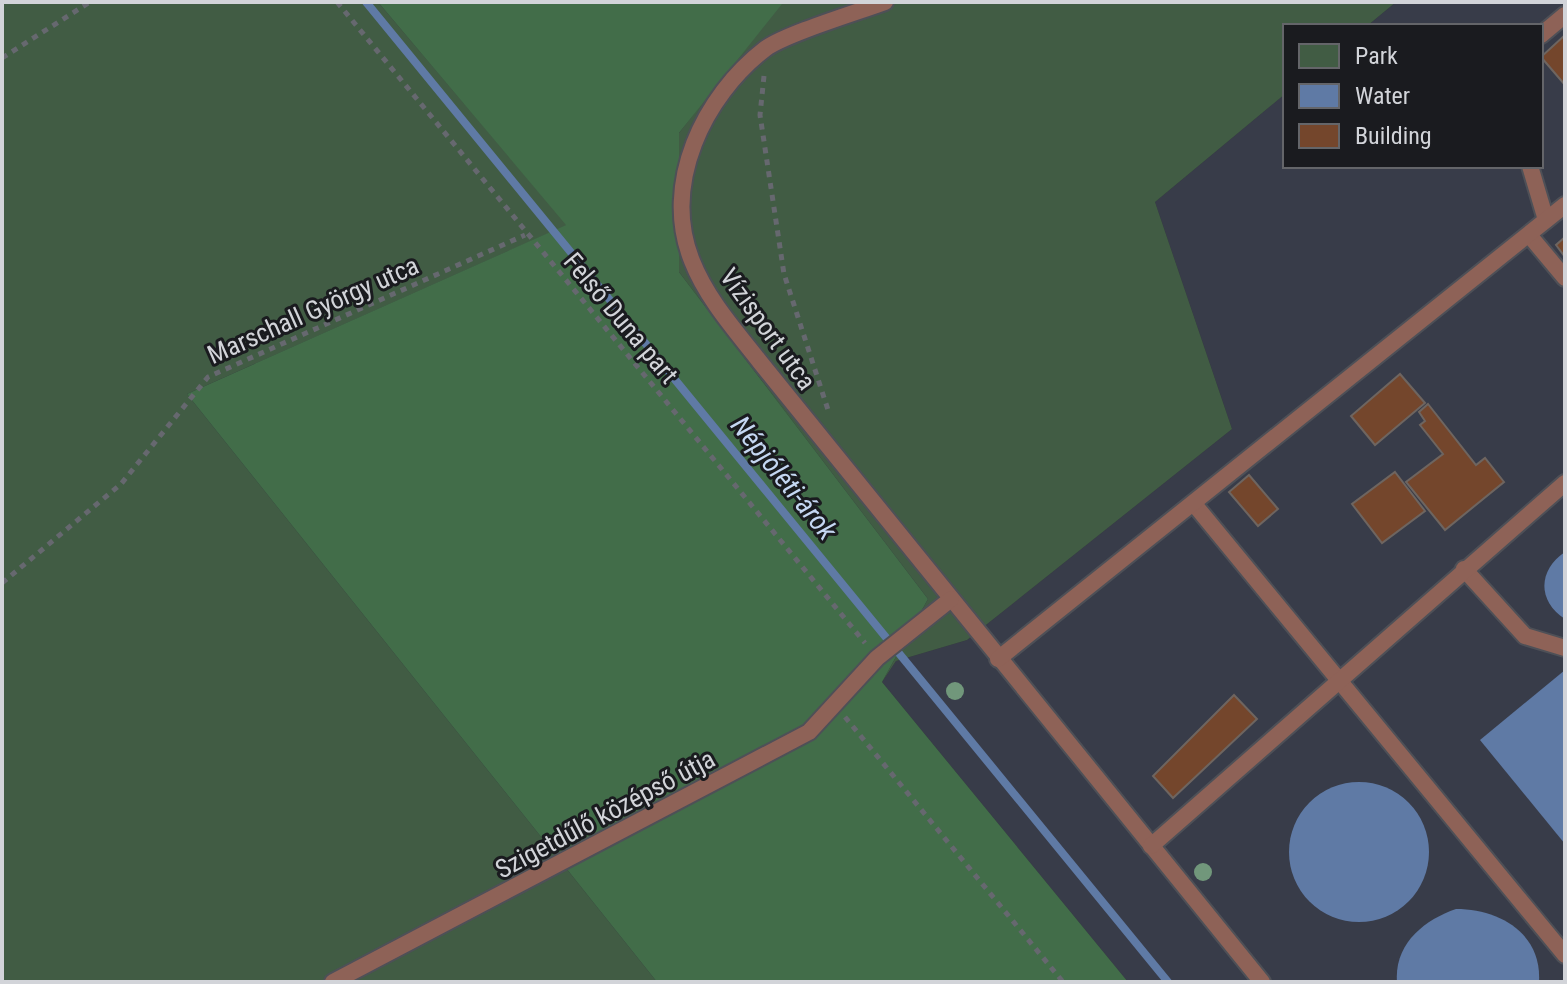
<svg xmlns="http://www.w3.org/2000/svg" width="1567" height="984" font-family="'Roboto Condensed',sans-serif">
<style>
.built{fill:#383c49}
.green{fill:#415c44}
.forest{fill:#426d49}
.water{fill:#5f7aa5}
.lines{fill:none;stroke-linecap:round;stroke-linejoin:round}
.stream{stroke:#5f7aa5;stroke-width:8}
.building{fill:#74462c;stroke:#6e6560;stroke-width:2}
.service-casing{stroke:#4e5057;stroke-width:20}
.path{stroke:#66686f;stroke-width:5;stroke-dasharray:6 6;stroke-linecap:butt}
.service{stroke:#8e6257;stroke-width:16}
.tree{fill:#71977b}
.labels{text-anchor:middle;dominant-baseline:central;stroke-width:6;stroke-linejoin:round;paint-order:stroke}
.street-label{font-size:26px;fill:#d2d4d9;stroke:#1a1b1f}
.water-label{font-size:28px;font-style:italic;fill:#c5d7f2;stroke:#1a1b1f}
</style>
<rect width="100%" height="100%" fill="#31333b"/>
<polygon class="built" points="1396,2 1565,2 1565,982 1128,982 882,682 896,661 967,640 1232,429 1155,202 1285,94 1285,166 1541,166 1541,26 1367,26"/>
<g class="green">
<polygon points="2,2 378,2 567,225 187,394 657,982 2,982"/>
<polygon points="780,2 1396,2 1367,26 1285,26 1285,94 1155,202 1232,429 967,640 896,661 882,682 928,599 679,272 679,133"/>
</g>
<polygon class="forest" points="378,2 782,4 679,133 679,272 928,599 882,682 1128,982 657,982 187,394 566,225"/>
<g class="water">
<path d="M1565 552V619C1537 601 1538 570 1565 552Z"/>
<polygon points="1565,670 1565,844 1480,740"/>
<circle cx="1359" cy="852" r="70"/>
<path d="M1456 909C1499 909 1542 933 1539 982H1397C1394 944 1424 920 1456 909Z"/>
</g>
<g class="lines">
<polyline class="stream" points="366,2 1168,982"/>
</g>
<g class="building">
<polygon points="1565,35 1565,85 1541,57"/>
<polygon points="1565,237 1565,257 1556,245"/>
<polygon points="1400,374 1425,403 1375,445 1351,416"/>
<polygon points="1428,404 1476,465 1485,458 1504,482 1445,530 1406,482 1443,454 1420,425 1425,421 1419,412"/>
<polygon points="1395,472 1425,511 1382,543 1352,504"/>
<polygon points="1249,475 1278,509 1258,526 1229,492"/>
<polygon points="1234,695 1257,719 1173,798 1153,776"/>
</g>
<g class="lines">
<g class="service-casing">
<g id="service">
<path d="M885 2C858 12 785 34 765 49 704 96 661 184 692 261 707 299 735 330 760 362L1262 982"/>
<polyline points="1541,35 1565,15"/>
<polyline points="1530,166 1546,220"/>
<polyline points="1530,236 1565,278"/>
<polyline points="1194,504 1565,955"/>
<polyline points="1464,569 1525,636 1565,648"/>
<polyline points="998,659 1565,205"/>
<polyline points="1151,846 1565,483"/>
<polyline points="333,982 809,732 877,658 951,599"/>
</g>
</g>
<g class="path">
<polyline points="337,2 865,643"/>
<polyline points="2,58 90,2"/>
<polyline points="764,76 760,115 784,274 829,413"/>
<polyline points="2,583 121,484 208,377 525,235"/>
<polyline points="845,717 1063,982"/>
</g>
<use href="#service" class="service"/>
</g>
<g class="tree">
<circle cx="955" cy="691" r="9"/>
<circle cx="1203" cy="872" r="9"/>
</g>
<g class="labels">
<g class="street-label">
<text transform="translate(313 310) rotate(-24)">Marschall György utca</text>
<text transform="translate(621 318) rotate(50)">Felső Duna part</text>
<text transform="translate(768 329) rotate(54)">Vízisport utca</text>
<text transform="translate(605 814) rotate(-28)">Szigetdűlő középső útja</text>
</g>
<g class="water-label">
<text transform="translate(784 478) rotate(51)">Népjóléti-árok</text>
</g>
</g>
<rect width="1567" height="984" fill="none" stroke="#d2d4d9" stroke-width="8"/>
<rect x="1283" y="24" width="260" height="144" fill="#1a1b1f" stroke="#646569" stroke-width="2"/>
<rect x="1299" y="44" width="40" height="24" fill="#415c44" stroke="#646569" stroke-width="2"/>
<text x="1355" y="64" font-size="24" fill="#d2d4d9">Park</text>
<rect x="1299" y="84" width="40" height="24" fill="#5f7aa5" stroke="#646569" stroke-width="2"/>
<text x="1355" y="104" font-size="24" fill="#d2d4d9">Water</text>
<rect x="1299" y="124" width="40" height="24" fill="#74462c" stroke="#646569" stroke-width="2"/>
<text x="1355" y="144" font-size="24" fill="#d2d4d9">Building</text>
</svg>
